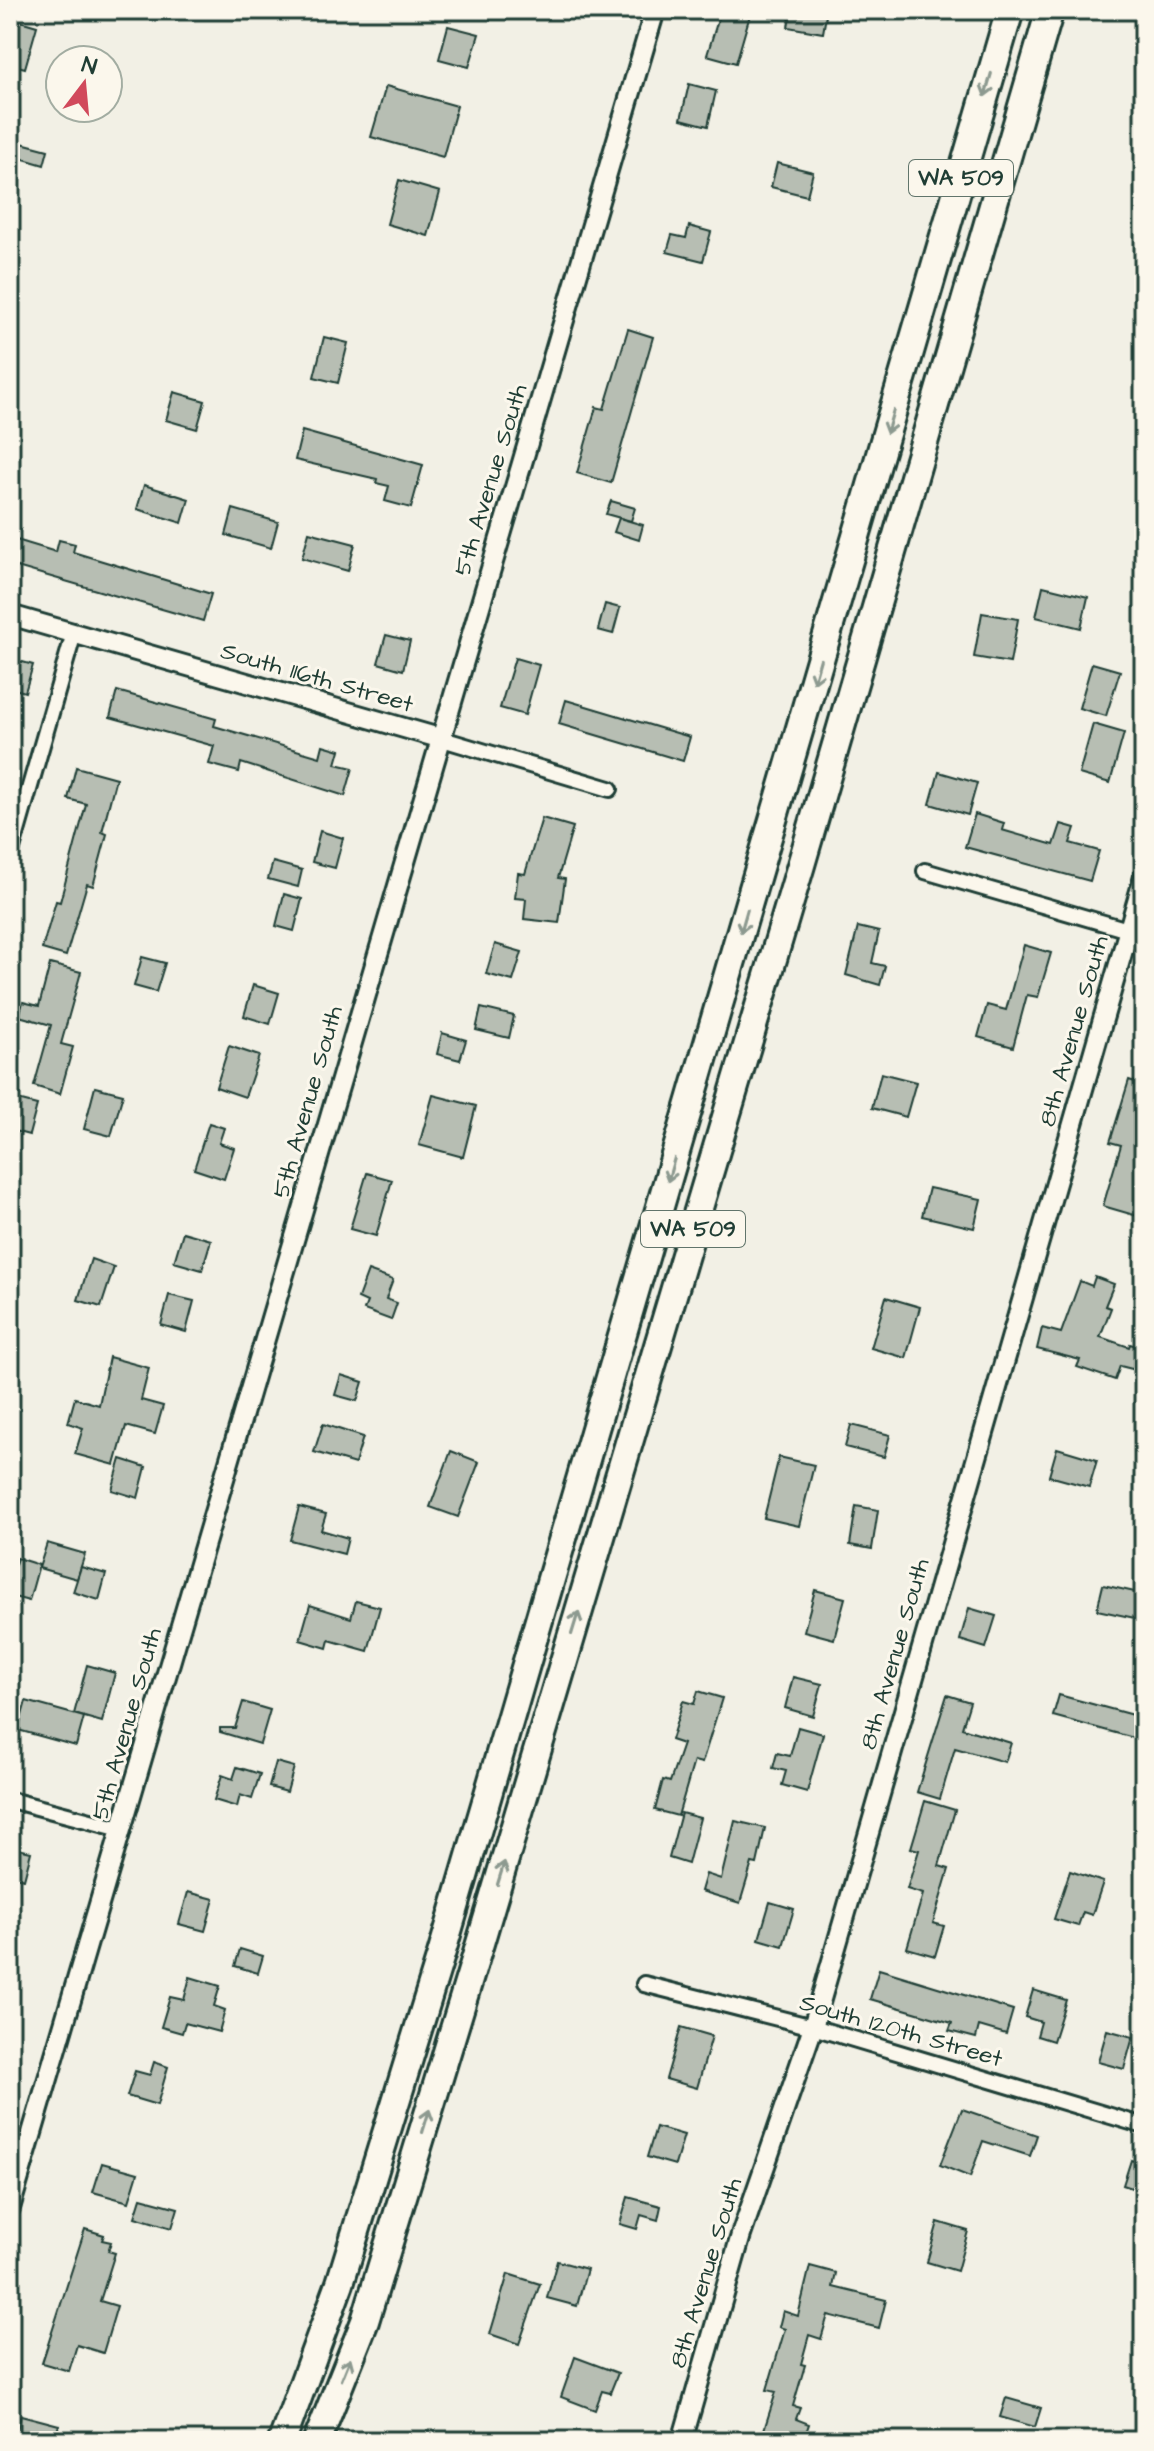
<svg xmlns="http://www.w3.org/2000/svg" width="1154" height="2451" font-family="'Architects Daughter',sans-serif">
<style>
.building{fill:#b7beb3;stroke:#1f3d34;stroke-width:2}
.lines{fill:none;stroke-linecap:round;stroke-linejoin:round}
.minor-casing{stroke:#1f3d34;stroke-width:20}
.tertiary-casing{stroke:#1f3d34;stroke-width:24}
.motorway-casing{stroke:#1f3d34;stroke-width:32}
.minor{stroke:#fbf7ec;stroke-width:14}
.tertiary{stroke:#fbf7ec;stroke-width:18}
.motorway{stroke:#fbf7ec;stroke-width:26}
.oneway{stroke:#8d9a90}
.labels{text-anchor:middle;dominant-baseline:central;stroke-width:6;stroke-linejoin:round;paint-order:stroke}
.shield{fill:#fbf7ec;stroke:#61756b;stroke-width:2}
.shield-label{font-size:22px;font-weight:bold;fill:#1f3d34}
.street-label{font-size:24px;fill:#1f3d34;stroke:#fbf7ec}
</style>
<rect width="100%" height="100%" fill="#f2f0e5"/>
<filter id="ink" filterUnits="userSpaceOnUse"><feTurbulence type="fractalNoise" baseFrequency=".0125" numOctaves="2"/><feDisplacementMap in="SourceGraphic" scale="16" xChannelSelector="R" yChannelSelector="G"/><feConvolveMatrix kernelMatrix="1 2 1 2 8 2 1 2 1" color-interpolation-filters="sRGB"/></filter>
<g filter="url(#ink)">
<g class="building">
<polygon points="721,10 750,15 736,63 707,55"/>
<polygon points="791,10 827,10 823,33 788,27"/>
<polygon points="10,18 37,26 25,68 10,64"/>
<polygon points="448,26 479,34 469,67 439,59"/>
<polygon points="689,84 716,91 708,126 681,119"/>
<polygon points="386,86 457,106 443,157 371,137"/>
<polygon points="10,140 48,150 44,165 10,155"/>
<polygon points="777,163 813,172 807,196 771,187"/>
<polygon points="399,180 440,192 428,236 387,224"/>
<polygon points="689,226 711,232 703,261 667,252 672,235 686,238"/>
<polygon points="628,329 653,337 611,483 577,473 596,407 604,409"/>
<polygon points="324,337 348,343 338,383 314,377"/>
<polygon points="174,392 205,401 197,429 166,420"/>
<polygon points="302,431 423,465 411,508 385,501 389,486 376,483 377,479 295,460"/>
<polygon points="144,485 189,499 182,523 137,509"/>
<polygon points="611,501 635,508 631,521 606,514"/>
<polygon points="233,509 278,522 271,548 226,535"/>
<polygon points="619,518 643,525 639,540 614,532"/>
<polygon points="309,532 355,544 348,571 302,558"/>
<polygon points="10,538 56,552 59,540 75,544 73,552 211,594 203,621 10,565"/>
<polygon points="1043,586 1088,597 1081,628 1036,617"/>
<polygon points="605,604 620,608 613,634 598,630"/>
<polygon points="982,613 1018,619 1010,663 974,657"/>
<polygon points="386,635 410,641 403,670 378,663"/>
<polygon points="515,658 539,665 525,715 500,708"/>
<polygon points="19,661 33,665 25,692 11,688"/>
<polygon points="1092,663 1120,671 1106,716 1079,708"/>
<polygon points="117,691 216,719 214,726 320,757 323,745 340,750 336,764 353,768 345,796 241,763 239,772 209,764 214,746 110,717"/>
<polygon points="566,700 690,737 683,761 559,724"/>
<polygon points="1093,724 1124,733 1110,783 1079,774"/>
<polygon points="76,767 116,778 102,832 107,834 93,886 87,884 66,956 42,949 56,901 60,902 86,804 68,799"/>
<polygon points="939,772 977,783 968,815 930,804"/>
<polygon points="975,814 1004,823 1002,830 1054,845 1061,824 1075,828 1070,843 1099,851 1090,881 965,847"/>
<polygon points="542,818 573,827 558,878 565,879 559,923 524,919 526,899 515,898 518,873 525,874"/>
<polygon points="320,831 343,838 335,868 312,862"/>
<polygon points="273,862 302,870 298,887 268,879"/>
<polygon points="284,894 302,899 294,931 276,926"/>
<polygon points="858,927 879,932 872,963 885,966 880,985 846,975"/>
<polygon points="495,944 522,952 513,981 486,974"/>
<polygon points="1024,945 1051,953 1038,997 1027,995 1013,1047 978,1037 987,1005 1006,1010"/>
<polygon points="142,957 165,963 156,992 134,986"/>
<polygon points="50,964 81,972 61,1044 73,1047 60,1094 34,1086 51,1025 19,1016 23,1002 39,1006"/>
<polygon points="253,985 279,993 270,1024 244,1016"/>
<polygon points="481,1008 514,1016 509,1038 476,1030"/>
<polygon points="442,1033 466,1040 460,1060 437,1054"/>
<polygon points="229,1046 259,1056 245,1097 216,1087"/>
<polygon points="881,1073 916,1082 906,1117 872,1108"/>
<polygon points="1129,1080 1144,1085 1144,1218 1103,1206 1121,1145 1110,1142"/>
<polygon points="95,1087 123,1094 111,1136 84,1129"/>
<polygon points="433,1095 476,1106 463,1157 419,1145"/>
<polygon points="10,1098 37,1105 29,1135 10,1130"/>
<polygon points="209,1123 224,1128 219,1143 234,1148 224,1179 194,1169"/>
<polygon points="367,1173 392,1180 376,1236 350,1229"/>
<polygon points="929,1188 981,1199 974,1228 922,1216"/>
<polygon points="183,1232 211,1240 202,1270 174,1262"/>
<polygon points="91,1259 114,1267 101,1307 78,1300"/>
<polygon points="368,1271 393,1280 386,1299 397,1303 391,1320 364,1310 367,1302 358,1298"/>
<polygon points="1095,1277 1114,1284 1105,1306 1111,1308 1100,1337 1129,1347 1130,1344 1144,1348 1144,1372 1120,1366 1115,1380 1077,1367 1080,1360 1037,1349 1042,1328 1061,1333 1080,1281 1092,1286"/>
<polygon points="169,1295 194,1301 186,1332 161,1325"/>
<polygon points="886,1297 920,1307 906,1358 871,1348"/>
<polygon points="109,1357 149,1368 141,1400 163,1406 155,1434 126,1426 115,1465 75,1454 83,1428 68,1423 75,1398 99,1405"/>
<polygon points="341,1375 363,1382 357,1401 335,1395"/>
<polygon points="323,1424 363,1437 355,1464 314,1452"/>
<polygon points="851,1425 890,1435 884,1457 845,1447"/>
<polygon points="1057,1448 1097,1460 1089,1487 1049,1476"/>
<polygon points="451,1451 479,1462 458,1517 430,1507"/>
<polygon points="779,1457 814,1465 799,1526 764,1518"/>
<polygon points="121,1459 146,1467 138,1498 112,1490"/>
<polygon points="856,1506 878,1510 872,1549 850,1545"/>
<polygon points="299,1507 326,1514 321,1530 348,1538 344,1554 290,1540"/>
<polygon points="47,1543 85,1554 77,1579 39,1568"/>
<polygon points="17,1558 39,1565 29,1601 10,1596 10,1580"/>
<polygon points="81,1567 106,1574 99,1600 73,1592"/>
<polygon points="1103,1585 1144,1594 1144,1620 1097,1610"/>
<polygon points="815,1590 845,1598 834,1639 804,1631"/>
<polygon points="356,1601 380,1607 368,1651 329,1640 327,1648 300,1640 310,1605 351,1618"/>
<polygon points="969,1608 996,1616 986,1648 960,1640"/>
<polygon points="87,1665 115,1673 102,1722 74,1714"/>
<polygon points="793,1677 822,1684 813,1716 785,1708"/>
<polygon points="698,1691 722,1698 702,1763 694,1761 678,1816 655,1810 663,1780 670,1782 683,1744 671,1740 683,1701 694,1704"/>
<polygon points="947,1695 970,1702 962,1728 1011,1743 1005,1762 955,1748 940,1799 917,1792"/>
<polygon points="1059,1695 1140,1717 1134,1738 1053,1716"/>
<polygon points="26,1701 84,1717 76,1746 18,1730"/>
<polygon points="243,1702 270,1710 260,1744 220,1732 220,1728 235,1728"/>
<polygon points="798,1727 823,1734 807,1792 782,1785 786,1771 773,1768 777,1753 790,1756"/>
<polygon points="276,1762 294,1767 287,1792 269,1787"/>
<polygon points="237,1767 260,1774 252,1799 240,1795 237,1807 214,1800 222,1775 233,1779"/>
<polygon points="925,1801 955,1810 939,1866 949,1869 933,1923 944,1926 935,1956 907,1948 923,1894 907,1889 919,1850 911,1848"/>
<polygon points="681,1813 700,1818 688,1864 669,1858"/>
<polygon points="735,1821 765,1828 757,1864 752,1863 740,1903 701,1891 706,1874 721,1879"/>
<polygon points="10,1847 31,1852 24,1879 10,1876"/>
<polygon points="1070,1871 1103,1882 1092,1915 1083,1912 1078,1926 1054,1919"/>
<polygon points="188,1892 214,1899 205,1931 179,1924"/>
<polygon points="770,1902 794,1909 783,1946 759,1939"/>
<polygon points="240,1949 263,1956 258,1973 235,1966"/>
<polygon points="879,1969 1013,2010 1006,2034 979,2026 976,2038 949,2031 952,2023 870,1999"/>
<polygon points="190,1977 220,1986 214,2006 225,2010 219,2032 185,2023 182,2033 161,2027 170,1997 184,2000"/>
<polygon points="1033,1990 1066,2000 1053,2041 1037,2036 1041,2022 1025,2017"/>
<polygon points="681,2027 712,2036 697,2088 666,2079"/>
<polygon points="1107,2030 1133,2037 1124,2069 1098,2062"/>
<polygon points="154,2062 168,2067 157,2105 127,2096 135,2071 150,2075"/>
<polygon points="962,2109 1037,2135 1030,2156 983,2141 970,2177 940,2165"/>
<polygon points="656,2127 684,2135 675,2165 647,2157"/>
<polygon points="1131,2160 1144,2164 1144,2192 1123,2185"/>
<polygon points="102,2163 138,2173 129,2202 93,2192"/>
<polygon points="628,2197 661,2206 658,2220 641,2215 637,2229 620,2224"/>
<polygon points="141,2198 178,2208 172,2228 135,2217"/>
<polygon points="938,2222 968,2231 957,2271 927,2262"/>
<polygon points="85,2229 104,2235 102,2240 111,2242 108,2251 115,2253 100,2301 117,2306 103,2353 77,2345 69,2371 42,2363"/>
<polygon points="557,2261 587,2269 577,2306 547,2298"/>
<polygon points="810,2266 836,2273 833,2287 886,2300 879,2328 828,2315 821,2339 809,2335 801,2364 805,2365 793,2406 800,2408 796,2419 809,2424 803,2441 786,2441 763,2433 776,2392 767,2390 785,2329 779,2327 783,2311 798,2316"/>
<polygon points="508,2274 540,2284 519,2344 490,2334"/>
<polygon points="575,2357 618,2373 610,2393 602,2391 595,2410 561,2397"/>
<polygon points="1006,2398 1041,2408 1035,2427 1000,2417"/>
<polygon points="21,2415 59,2425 54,2441 14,2441"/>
</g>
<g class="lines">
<g class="minor-casing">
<g id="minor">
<polyline points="439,738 610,789"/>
<polyline points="10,856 74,633"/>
<polyline points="925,871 1128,930"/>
<polyline points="10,1800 121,1829"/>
<polyline points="644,1984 813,2027 1144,2126"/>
</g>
</g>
<g class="tertiary-casing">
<g id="tertiary">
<polyline points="10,615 439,738"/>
<polyline points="10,2208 655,10"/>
<polyline points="682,2441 741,2235 813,2027 1144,877"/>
</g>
</g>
<g class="motorway-casing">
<g id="motorway">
<polyline points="282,2441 340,2283 441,1955 1010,10"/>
<polyline points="317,2441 365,2321 475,1960 801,865 1050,10"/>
</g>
</g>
<use href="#minor" class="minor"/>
<use href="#tertiary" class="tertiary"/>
<use href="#motorway" class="motorway"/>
</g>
<defs><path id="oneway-shaft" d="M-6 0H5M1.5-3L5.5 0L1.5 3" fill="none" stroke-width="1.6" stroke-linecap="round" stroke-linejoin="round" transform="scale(2)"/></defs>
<g class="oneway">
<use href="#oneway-shaft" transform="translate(988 85) rotate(106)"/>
<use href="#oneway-shaft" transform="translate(890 422) rotate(106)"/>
<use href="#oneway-shaft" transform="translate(817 671) rotate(106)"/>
<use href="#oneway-shaft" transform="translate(744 921) rotate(106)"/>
<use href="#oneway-shaft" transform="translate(671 1170) rotate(106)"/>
<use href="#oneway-shaft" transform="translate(575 1623) rotate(-73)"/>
<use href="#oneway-shaft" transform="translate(501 1873) rotate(-73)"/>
<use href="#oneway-shaft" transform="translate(426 2121) rotate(-73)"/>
<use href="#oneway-shaft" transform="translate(346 2369) rotate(-68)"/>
</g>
</g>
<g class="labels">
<g class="shield">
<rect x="909" y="160" width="104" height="36" rx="6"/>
<rect x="641" y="1211" width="104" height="36" rx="6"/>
</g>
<g class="shield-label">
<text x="961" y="178">WA 509</text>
<text x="693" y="1229">WA 509</text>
</g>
<g class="street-label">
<text transform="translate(491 480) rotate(-73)">5th Avenue South</text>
<text transform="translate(317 678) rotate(16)">South 116th Street</text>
<text transform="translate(1074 1031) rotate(-74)">8th Avenue South</text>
<text transform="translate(308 1102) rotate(-74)">5th Avenue South</text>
<text transform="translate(895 1654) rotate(-74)">8th Avenue South</text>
<text transform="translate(127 1724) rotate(-74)">5th Avenue South</text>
<text transform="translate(901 2031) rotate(16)">South 120th Street</text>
<text transform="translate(706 2273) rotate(-73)">8th Avenue South</text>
</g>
</g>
<rect width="1154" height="2451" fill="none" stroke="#fbf7ec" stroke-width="40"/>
<rect x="20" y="20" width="1114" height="2411" fill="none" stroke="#1f3d34" stroke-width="3" filter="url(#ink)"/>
<g transform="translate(84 84) rotate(16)"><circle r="38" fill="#fbf7ec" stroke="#a3ada2" stroke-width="2"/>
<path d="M0-6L14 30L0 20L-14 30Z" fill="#d1495b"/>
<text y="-12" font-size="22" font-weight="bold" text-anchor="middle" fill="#1f3d34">N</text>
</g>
</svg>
